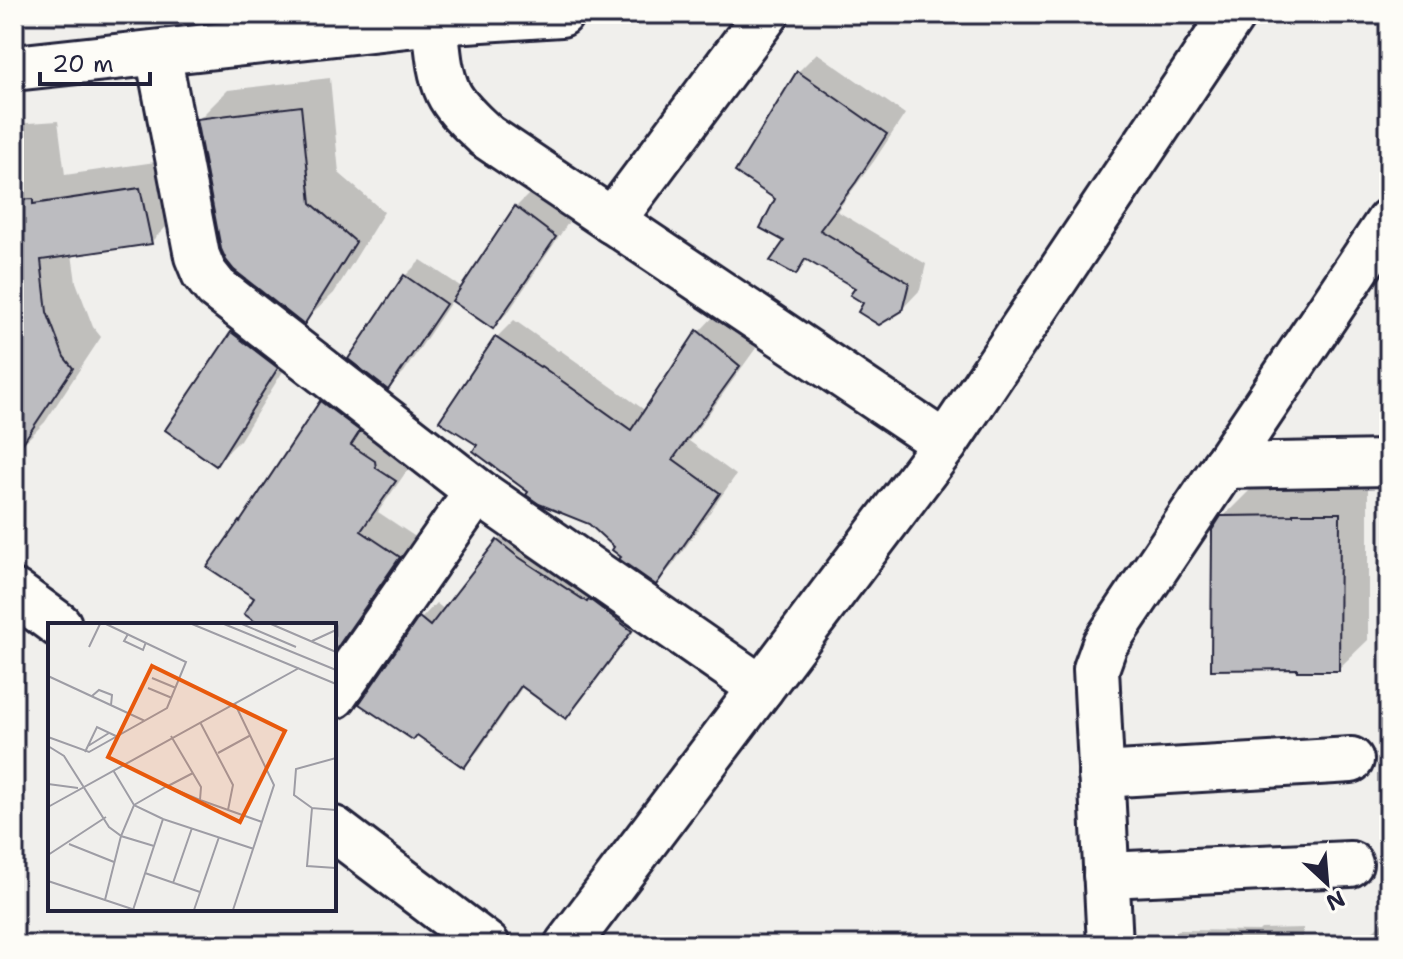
<svg xmlns="http://www.w3.org/2000/svg" width="1403" height="959" font-family="'Shantell Sans',sans-serif">
<style>
.shadow{fill:#0003}
.building{fill:#bcbcc0;stroke:#22223b;stroke-width:2}
.lines{fill:none;stroke-linecap:round;stroke-linejoin:round}
.minor-casing{stroke:#22223b;stroke-width:50}
.minor{stroke:#fdfcf7;stroke-width:44}
.inset-road{fill:none;stroke:#9e9da5;stroke-width:2}
.view{fill:#e8590c;fill-opacity:0.15;stroke:#e8590c;stroke-width:4}
.inset-edge{fill:none;stroke:#22223b;stroke-width:4}
</style>
<rect width="100%" height="100%" fill="#f0efec"/>
<filter id="ink" filterUnits="userSpaceOnUse"><feTurbulence type="fractalNoise" baseFrequency=".0125" numOctaves="2"/><feDisplacementMap in="SourceGraphic" scale="16" xChannelSelector="R" yChannelSelector="G"/><feConvolveMatrix kernelMatrix="1 2 1 2 8 2 1 2 1" color-interpolation-filters="sRGB"/></filter>
<g filter="url(#ink)">
<g class="shadow">
<polygon points="817,53 905,114 874,161 837,211 926,264 920,290 901,310 865,302 858,287 809,259 795,272 778,198 737,172 798,72"/>
<polygon points="330,78 339,173 384,212 334,293 304,322 198,120 228,90"/>
<polygon points="58,121 65,175 169,160 180,213 151,242 72,254 76,282 93,327 101,337 45,422 15,452 14,124"/>
<polygon points="532,191 570,220 509,311 493,327 453,299 404,372 388,388 405,276 421,260 463,288 516,207"/>
<polygon points="256,309 300,344 240,440 216,464 167,430 233,333"/>
<polygon points="716,314 756,348 689,441 736,475 673,565 656,582 590,523 531,492 480,444 441,420 496,338 514,320 558,351 560,350 646,411 699,332"/>
<polygon points="340,384 413,462 378,512 417,538 334,657 334,625 264,625 257,598 246,516 322,402"/>
<polygon points="1368,484 1368,640 1338,669 1223,517 1253,487"/>
<polygon points="513,526 646,615 581,701 565,716 524,685 479,750 464,765 421,619 436,603 445,610 498,541"/>
<polygon points="1384,920 1389,920 1389,945 1359,945"/>
<polygon points="1303,928 1303,945 1163,945 1178,930 1259,931 1261,929"/>
</g>
<g class="building">
<polygon points="797,71 887,134 856,182 820,230 909,283 902,311 879,325 858,312 863,303 850,295 855,288 805,259 796,275 770,261 784,241 760,228 775,199 735,172"/>
<polygon points="301,106 311,203 356,242 304,325 234,270 226,260 221,249 196,119"/>
<polygon points="140,188 152,244 41,260 47,312 64,357 73,368 14,456 14,200 33,199 33,204"/>
<polygon points="515,206 556,237 493,329 452,301"/>
<polygon points="404,275 446,304 388,390 348,359"/>
<polygon points="697,330 740,366 673,459 720,493 656,585 619,559 621,557 612,550 614,547 589,524 539,504 526,495 528,492 473,451 477,445 439,421 495,337 540,367 541,366 631,430"/>
<polygon points="231,332 278,368 216,466 165,430"/>
<polygon points="320,401 360,431 351,445 375,461 376,468 396,481 361,531 400,557 334,652 334,625 260,625 244,614 254,598 207,567 239,521 240,522"/>
<polygon points="1293,513 1340,513 1339,671 1297,671 1297,669 1211,670 1212,530 1221,516 1293,515"/>
<polygon points="497,540 517,556 587,602 589,599 632,631 566,719 521,686 464,768 417,735 413,740 359,704 419,617 430,626"/>
</g>
<g class="lines">
<g class="minor-casing">
<g id="minor">
<polyline points="435,22 561,14"/>
<polyline points="158,53 197,256 204,273 216,288 477,491 761,688"/>
<path d="M14 68 435 22C438 45 438 70 448 92 456 109 473 123 486 136L945 444"/>
<polyline points="612,221 766,14"/>
<polyline points="1224,466 1389,463"/>
<polyline points="14,592 59,625"/>
<polyline points="334,696 477,491"/>
<polyline points="1101,775 1351,760"/>
<polyline points="334,829 487,945"/>
<polyline points="1106,875 1350,864"/>
<polyline points="567,945 945,444 1233,14"/>
<polyline points="1110,945 1096,669 1105,644 1389,221"/>
</g>
</g>
<use href="#minor" class="minor"/>
</g>
</g>
<g transform="translate(48 623)">
<rect width="288" height="288" fill="#f0efec"/>
<path class="inset-road" d="M144 1 288 61M176 1 288 47M194 1 248 24M223 1 288 29M80 11 76 18 95 27 98 19M264 18 288 7M41 24 52 1M0 53 97 98M104 55 128 65M100 65 124 75M44 73 51 67 64 72 63 82M152 99 185 162 180 187M123 113 153 164 152 177 214 199M0 114 41 129 119 85 138 39 58 1M0 123 16 133 61 204 73 213 57 277M40 123 61 110M37 129 49 104 70 114M170 130 203 112M65 147 86 182 119 163 152 177M0 161 30 165M120 163 145 150M0 184 251 45M264 185 246 172 248 146 288 135M288 187 264 185 259 243 288 245M115 196 86 182 73 213 106 223 115 196 206 226M21 221 66 239M0 232 58 194M97 250 152 269M0 258 87 287M125 260 144 205M85 287 106 223M146 287 171 214M185 287 226 162 187 81"/>
<path class="view" d="M104 43 237 108 192 199 60 134Z"/>
<rect width="288" height="288" class="inset-edge"/>
</g>
<rect width="1403" height="959" fill="none" stroke="#fdfcf7" stroke-width="48"/>
<rect x="24" y="24" width="1355" height="911" fill="none" stroke="#22223b" stroke-width="3" filter="url(#ink)"/>
<g transform="translate(1327 883) rotate(154)" stroke="#fdfcf7" stroke-width="6" paint-order="stroke">
<path d="M0-6L14 30L0 20L-14 30Z" fill="#22223b"/>
<text y="-12" font-size="22" font-weight="bold" text-anchor="middle" fill="#22223b">N</text>
</g>
<path d="M40 72v12h110v-12" fill="none" stroke="#22223b" stroke-width="4"/>
<text x="52" y="72" font-size="24" fill="#22223b" stroke="#fdfcf7" stroke-width="6" paint-order="stroke">20 m</text>
</svg>
